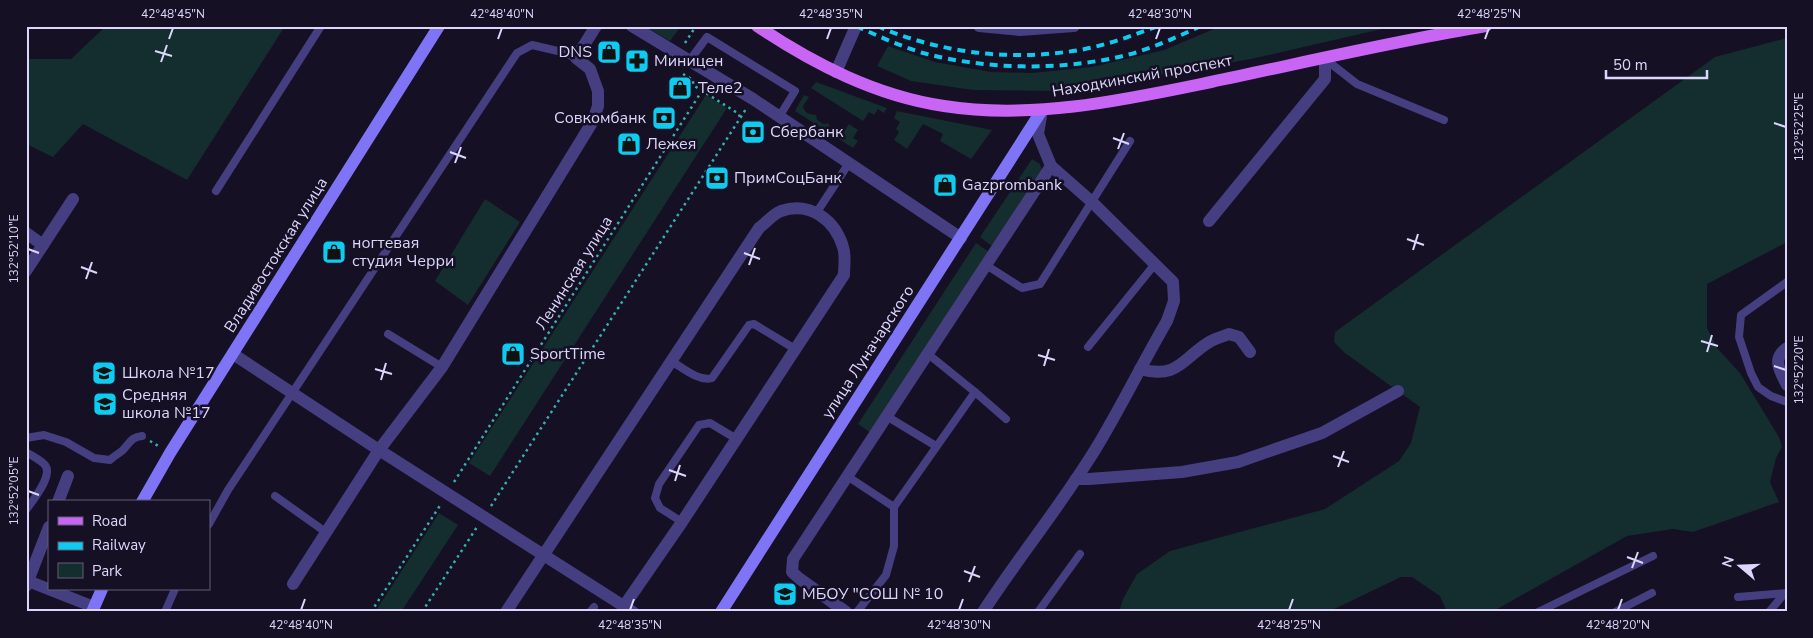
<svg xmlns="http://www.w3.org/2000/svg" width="1813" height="638" font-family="'Nunito Sans',sans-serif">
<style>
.green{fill:#142d2e}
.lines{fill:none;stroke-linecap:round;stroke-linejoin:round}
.path{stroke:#37afaf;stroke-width:2.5;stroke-dasharray:2.5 4;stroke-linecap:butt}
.service{stroke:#453e80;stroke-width:8}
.minor{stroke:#453e80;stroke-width:12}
.tertiary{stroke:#453e80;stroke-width:12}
.secondary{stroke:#7f74f6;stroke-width:12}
.primary{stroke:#c865f5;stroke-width:12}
.rail{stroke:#0fcbef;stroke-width:4;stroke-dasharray:8 6;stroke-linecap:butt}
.ticks{fill:none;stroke:#ddd6fc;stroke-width:2}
.labels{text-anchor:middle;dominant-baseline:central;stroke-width:5;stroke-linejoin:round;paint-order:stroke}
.poi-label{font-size:16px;fill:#ddd6fc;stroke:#151024;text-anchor:start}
.street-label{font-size:16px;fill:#ddd6fc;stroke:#151024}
.neatline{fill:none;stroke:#ddd6fc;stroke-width:2}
.ticks-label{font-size:12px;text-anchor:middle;fill:#ddd6fc}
</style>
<rect width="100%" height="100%" fill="#151024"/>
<g class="green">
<polygon points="106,26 285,26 187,180 83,124 53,157 26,144 26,57 30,59 71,59"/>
<polygon points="644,26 681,26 670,41"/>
<polygon points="1221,26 1395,26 1251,59 1124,81 1055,91 973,90 911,81 877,66 888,46 935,62 991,72 1032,73 1092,67 1164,50"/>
<polygon points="1787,38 1787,242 1707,284 1707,328 1717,348 1740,373 1779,437 1782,447 1776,458 1770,482 1779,502 1693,532 1673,529 1627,536 1492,612 1447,612 1440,596 1412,577 1401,577 1328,612 1119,612 1123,599 1137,574 1170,551 1325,509 1399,461 1411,443 1420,407 1345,353 1334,342 1335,332 1715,57"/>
<polygon points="816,82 887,108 884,113 878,109 874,115 869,112 863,121 811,88"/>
<polygon points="706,95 727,108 490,476 469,463"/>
<path d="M804 95 809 97 803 106C805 114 809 114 816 115L817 120 824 124 828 123 831 129 839 134 843 133 849 124 858 130 853 138 858 141 853 148 795 111Z"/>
<polygon points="897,111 992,130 971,159 940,141 943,134 923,124 907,149 894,140 899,132 896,129 900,122 894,118"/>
<polygon points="1032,159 1040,164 1042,170 993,247 980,237"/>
<polygon points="485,199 520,222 468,305 435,281"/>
<polygon points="976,243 989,252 871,433 858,424"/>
<polygon points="439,513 458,525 401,612 375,612"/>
</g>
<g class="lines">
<g class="path">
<polyline points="685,43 696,26"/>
<polyline points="683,74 693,80 693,85 739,114 740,118"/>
<polyline points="150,441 160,447"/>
<polyline points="454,482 705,86"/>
<polyline points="491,506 746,109"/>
<polyline points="371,612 441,504"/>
<polyline points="422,612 477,527"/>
</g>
<g class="service">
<polyline points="1325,59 1357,84 1444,120"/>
<polyline points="690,60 707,37 795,91 779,117"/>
<polyline points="216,191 321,26"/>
<polyline points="817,212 849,163"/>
<polyline points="986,265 1022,288 1040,284 1130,141"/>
<polyline points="1787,282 1741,315 1739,337 1751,373 1758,387 1771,396 1787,402"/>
<polyline points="388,334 442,367"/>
<polyline points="1088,347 1155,264"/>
<polyline points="928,354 975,392 1006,419"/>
<path d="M671 361C683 368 699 382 712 378L749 325 754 324 795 349"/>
<polyline points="888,417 936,446"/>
<path d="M26 438 44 435 66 442 94 458 110 460C114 456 120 453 123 450 130 443 131 437 142 436"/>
<path d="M26 452C32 456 39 459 44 464 55 474 33 500 26 510"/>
<polyline points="847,476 894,507"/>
<polyline points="275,496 327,533"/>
<polyline points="682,522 660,508 655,498 659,484 699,425 710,423 735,438"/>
<polyline points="209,524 228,490 517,53 532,45 562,52 576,58"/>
<polyline points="1738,597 1787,593"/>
<polyline points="165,612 175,589"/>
<polyline points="590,612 594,607"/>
<polyline points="857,612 886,575 894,546 894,507 975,392"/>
<polyline points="1038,612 1080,554"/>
<polyline points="1538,612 1653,556"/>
<polyline points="1615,612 1652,593"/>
<polyline points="1769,612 1784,594"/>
</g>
<g class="minor">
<polyline points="979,26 1020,30 1074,26"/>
<polyline points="1209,221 1325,79 1325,59"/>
<polyline points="26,233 43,245"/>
<polyline points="26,271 73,199"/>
<path d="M1787 348C1771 359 1780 371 1787 385"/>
<polyline points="233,354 379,450 633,612"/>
<path d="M1140 369C1179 380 1183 357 1211 341 1217 338 1224 336 1229 334L1239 337 1250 352"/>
<polyline points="1076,479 1089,479 1182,472 1238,462 1322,433 1398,391"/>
<polyline points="58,502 68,476"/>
<polyline points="28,581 94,607"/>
<polyline points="293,584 379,450 442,367 593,121 598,106 598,91 590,69 576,58 596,26"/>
<polyline points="26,586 49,527"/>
<path d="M506 612 759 228C766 223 773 214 781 211 810 201 835 220 843 247 846 255 844 266 844 275L682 522 624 606"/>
<polyline points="846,612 800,579 792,572 793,559 1051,166"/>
<path d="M983 612C1020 555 1063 503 1098 445 1122 405 1143 362 1167 321L1174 301 1173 282 1092 202 1051 166 1038 134 1042 110"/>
</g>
<g class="tertiary">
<polyline points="632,26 753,99 961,238"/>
<polyline points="836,72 856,26"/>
</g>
<g class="secondary">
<polyline points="142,502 170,453 439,26"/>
<polyline points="92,612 102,589"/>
<polyline points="721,612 1042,110"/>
</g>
<path class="primary" d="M757 26C814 64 876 96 944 106 1033 120 1124 100 1211 82 1302 63 1394 41 1486 26"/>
<g class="rail">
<path d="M856 26C878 36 900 46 923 53 987 70 1063 71 1127 55 1153 48 1177 37 1201 26"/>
<path d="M877 26C942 54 1015 62 1085 49 1110 44 1134 35 1158 26"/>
</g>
</g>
<path class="ticks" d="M169 39 173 28M498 39 502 28M827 39 831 28M1156 39 1160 28M1485 39 1489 28M155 51 172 56M161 62 167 45M1774 123 1786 127M1113 138 1129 144M1118 149 1124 133M450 152 466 158M455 163 461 147M1407 239 1424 245M28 249 39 253M1413 250 1418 234M744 253 760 259M749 265 755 248M81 267 97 273M86 279 92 262M1701 341 1718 346M1707 352 1712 335M1038 355 1055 360M1044 366 1049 349M1774 366 1786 370M375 369 392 374M381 380 386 363M1333 456 1349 462M1338 467 1344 451M669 470 686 476M675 481 680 465M28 491 39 495M1627 557 1643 563M1632 568 1638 552M964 571 980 577M969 582 975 566M301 610 305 599M630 610 634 599M959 610 963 599M1289 610 1293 599M1618 610 1622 599"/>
<defs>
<g id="shop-square" transform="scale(1.25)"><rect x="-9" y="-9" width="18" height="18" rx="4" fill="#0fcbef" stroke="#151024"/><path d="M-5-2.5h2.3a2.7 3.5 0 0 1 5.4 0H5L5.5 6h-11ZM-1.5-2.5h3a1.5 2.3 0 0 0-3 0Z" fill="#111"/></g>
<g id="pharmacy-square" transform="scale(1.25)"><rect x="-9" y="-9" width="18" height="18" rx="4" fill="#0fcbef" stroke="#151024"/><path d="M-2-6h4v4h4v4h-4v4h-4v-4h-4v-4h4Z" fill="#111"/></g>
<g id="bank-square" transform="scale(1.25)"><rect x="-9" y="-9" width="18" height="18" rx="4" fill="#0fcbef" stroke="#151024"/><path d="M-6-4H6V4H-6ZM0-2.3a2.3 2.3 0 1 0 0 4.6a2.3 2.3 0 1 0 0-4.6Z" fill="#111"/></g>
<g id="school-square" transform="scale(1.25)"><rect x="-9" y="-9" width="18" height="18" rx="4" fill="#0fcbef" stroke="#151024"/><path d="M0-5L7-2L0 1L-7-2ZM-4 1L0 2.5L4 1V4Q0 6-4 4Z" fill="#111"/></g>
</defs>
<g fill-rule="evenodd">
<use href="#shop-square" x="609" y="52"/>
<use href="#pharmacy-square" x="637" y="61"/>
<use href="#shop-square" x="680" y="88"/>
<use href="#bank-square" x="664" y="118"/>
<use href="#bank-square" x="753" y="132"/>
<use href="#shop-square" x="629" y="144"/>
<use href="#bank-square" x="717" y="178"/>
<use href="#shop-square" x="945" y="185"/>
<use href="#shop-square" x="334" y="252"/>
<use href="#shop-square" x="513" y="354"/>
<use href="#school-square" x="104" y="373"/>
<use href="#school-square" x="105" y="404"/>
<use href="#school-square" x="785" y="594"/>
</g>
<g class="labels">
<g class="poi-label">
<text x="592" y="52" text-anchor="end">DNS</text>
<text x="654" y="61">Миницен</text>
<text x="698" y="88">Теле2</text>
<text x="646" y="118" text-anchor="end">Совкомбанк</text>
<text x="770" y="132">Сбербанк</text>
<text x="646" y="144">Лежея</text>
<text x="734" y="178">ПримСоцБанк</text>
<text x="962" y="185">Gazprombank</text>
<text x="352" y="243">ногтевая<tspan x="352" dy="18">студия Черри</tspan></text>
<text x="530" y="354">SportTime</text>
<text x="122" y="373">Школа №17</text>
<text x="122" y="395">Средняя<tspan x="122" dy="18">школа №17</tspan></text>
<text x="802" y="594">МБОУ "СОШ № 10</text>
</g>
<g class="street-label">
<text transform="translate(1142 76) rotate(-10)">Находкинский проспект</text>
<text transform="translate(276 255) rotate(-58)">Владивостокская улица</text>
<text transform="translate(574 273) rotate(-58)">Ленинская улица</text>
<text transform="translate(868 352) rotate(-57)">улица Луначарского</text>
</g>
</g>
<rect width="1813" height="638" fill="none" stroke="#151024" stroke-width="55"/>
<rect x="48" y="500" width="162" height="90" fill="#151024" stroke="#655f7a"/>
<rect x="58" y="517" width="25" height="8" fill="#c865f5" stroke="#655f7a"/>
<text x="92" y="526" font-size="15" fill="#ddd6fc">Road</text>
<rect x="58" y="542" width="25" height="8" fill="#0fcbef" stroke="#655f7a"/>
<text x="92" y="550" font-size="15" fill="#ddd6fc">Railway</text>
<rect x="58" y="563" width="25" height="15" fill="#142d2e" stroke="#655f7a"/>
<text x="92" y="576" font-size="15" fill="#ddd6fc">Park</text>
<g transform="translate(1740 566) rotate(289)" stroke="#151024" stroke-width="4" paint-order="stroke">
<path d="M0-4L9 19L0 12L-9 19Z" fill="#ddd6fc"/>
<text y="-8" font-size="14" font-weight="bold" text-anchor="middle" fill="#ddd6fc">N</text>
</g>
<path d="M1606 70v8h101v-8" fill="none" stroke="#ddd6fc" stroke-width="2.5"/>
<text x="1613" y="70" font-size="15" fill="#ddd6fc" stroke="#151024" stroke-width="4" paint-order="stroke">50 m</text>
<rect x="28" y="28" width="1758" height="582" class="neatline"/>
<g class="ticks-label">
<text x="173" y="18">42°48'45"N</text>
<text x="502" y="18">42°48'40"N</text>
<text x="831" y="18">42°48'35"N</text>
<text x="1160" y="18">42°48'30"N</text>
<text x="1489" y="18">42°48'25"N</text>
<text transform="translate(1799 127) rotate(-90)" y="4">132°52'25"E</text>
<text transform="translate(14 249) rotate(-90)" y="4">132°52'10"E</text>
<text transform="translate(1799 370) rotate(-90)" y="4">132°52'20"E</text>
<text transform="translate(14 491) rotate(-90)" y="4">132°52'05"E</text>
<text x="301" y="629">42°48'40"N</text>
<text x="630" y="629">42°48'35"N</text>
<text x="959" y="629">42°48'30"N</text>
<text x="1289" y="629">42°48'25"N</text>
<text x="1618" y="629">42°48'20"N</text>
</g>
</svg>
